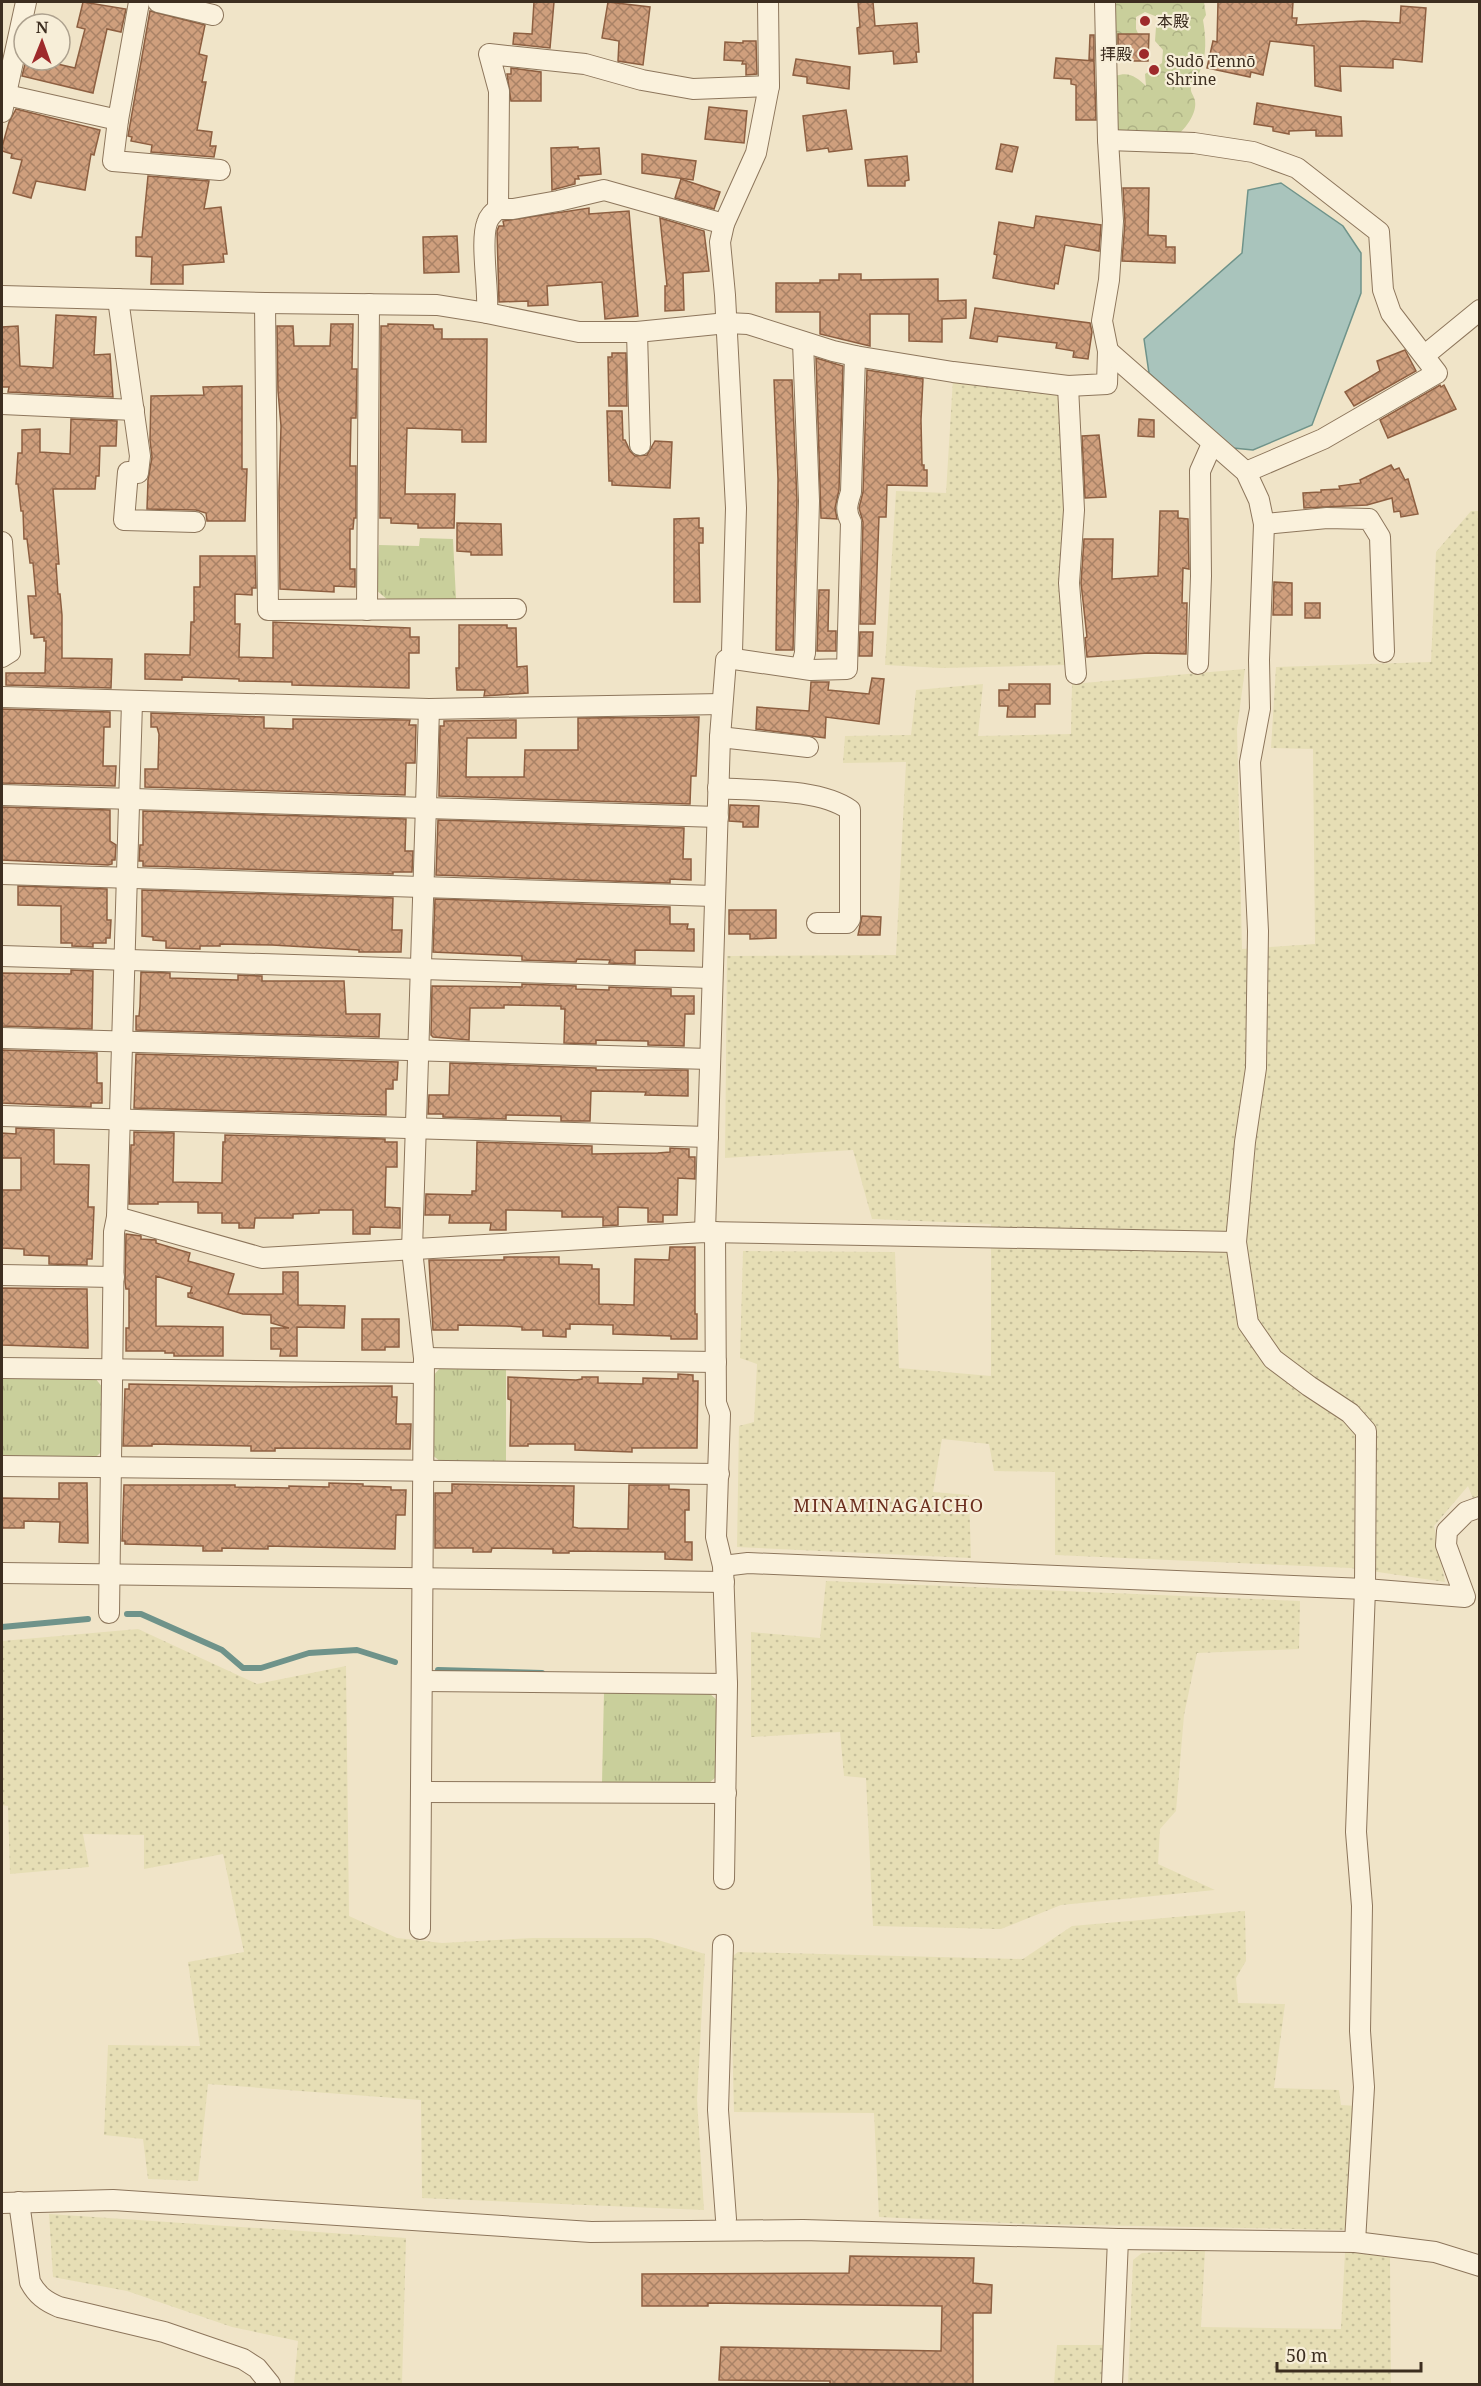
<svg xmlns="http://www.w3.org/2000/svg" width="1481" height="2386" font-family="'Noto Serif','Noto Sans JP',serif">
<style>
.farmland{fill:url(#farmland-dots)}
.forest{fill:url(#forest-crowns)}
.park{fill:url(#park-tufts)}
.water{fill:#a9c4bc;stroke:#6f938a;stroke-width:1.5}
.lines{fill:none;stroke-linecap:round;stroke-linejoin:round}
.stream{stroke:#6f938a;stroke-width:6}
.building{fill:url(#building-cross-hatch);stroke:#8d5f41;stroke-width:1.5}
.minor-casing{stroke:#8d765c;stroke-width:22}
.minor{stroke:#faf1dc;stroke-width:20}
.poi-dot{fill:#9e2a2b;stroke:#f7eed8;stroke-width:2}
.labels{text-anchor:middle;dominant-baseline:central;stroke-width:4.5;stroke-linejoin:round;paint-order:stroke}
.poi-label{font-size:16px;fill:#3d2e20;stroke:#f7eed8;text-anchor:start}
.neighbourhood-label{font-size:18px;letter-spacing:1.5px;fill:#6b2e1e;stroke:#f7eed8}
</style>
<defs>
<pattern id="farmland-dots" width="8" height="8" patternUnits="userSpaceOnUse" patternTransform="scale(1.5)"><rect width="8" height="8" fill="#e6deb5"/><path d="M2 2h.1M6 6h.1" fill="none" stroke="#c6bf9b" stroke-width="1.8" stroke-linecap="round"/></pattern>
<pattern id="forest-crowns" width="20" height="18" patternUnits="userSpaceOnUse" patternTransform="scale(1.5)"><rect width="20" height="18" fill="#c9cf9b"/><path d="M2 6a3 3 0 1 1 6 0M12 15a3 3 0 1 1 6 0" fill="none" stroke="#aeb285"/></pattern>
<pattern id="park-tufts" width="24" height="20" patternUnits="userSpaceOnUse" patternTransform="scale(1.5)"><rect width="24" height="20" fill="#c9cf9b"/><path d="M3 7l-1-3M5 7V3M7 7l1-3M15 17l-1-3M17 17v-4M19 17l1-3" fill="none" stroke="#aeb285"/></pattern>
<pattern id="building-cross-hatch" width="8" height="8" patternUnits="userSpaceOnUse" patternTransform="scale(1.5)"><rect width="8" height="8" fill="#cf9f7d"/><path d="M0 0l8 8M0 8l8-8" fill="none" stroke="#a98266"/></pattern>
</defs>
<rect width="100%" height="100%" fill="#f0e4c8"/>
<g class="farmland">
<polygon points="953,379 1061,392 1068,510 1066,665 942,668 885,665 896,491 946,493"/>
<polygon points="1471,511 1479,511 1480,1516 1468,1486 1434,1526 1445,1582 1351,1568 1055,1555 1055,1472 994,1471 989,1444 942,1439 933,1492 969,1495 971,1558 737,1547 739,1426 754,1422 757,1364 740,1358 743,1251 895,1252 899,1368 991,1376 991,1224 872,1219 853,1150 725,1158 727,956 896,955 906,762 843,763 845,736 911,735 916,690 983,684 978,736 1071,734 1072,684 1245,669 1237,729 1242,949 1315,944 1313,749 1271,748 1276,667 1431,662 1436,552"/>
<polygon points="826,1581 1300,1601 1299,1649 1197,1653 1184,1715 1176,1811 1160,1829 1158,1864 1215,1890 1061,1905 1001,1929 873,1926 866,1778 844,1776 840,1732 751,1737 751,1632 820,1638"/>
<polygon points="138,1629 257,1684 346,1666 349,1916 397,1938 442,1943 533,1938 651,1938 705,1954 697,2100 704,2210 422,2198 421,2100 208,2084 198,2181 148,2179 143,2139 104,2135 108,2045 200,2046 188,1962 244,1952 223,1854 144,1869 144,1835 83,1834 89,1867 10,1874 8,1806 2,1805 2,1641"/>
<polygon points="1245,1911 1246,1961 1236,1978 1238,2003 1285,2004 1274,2088 1339,2090 1341,2105 1357,2106 1348,2230 1029,2224 879,2217 874,2113 734,2112 730,1958 738,1952 1023,1959 1072,1926"/>
<polygon points="49,2214 406,2238 402,2384 294,2384 298,2341 232,2327 127,2291 53,2277"/>
<polygon points="1205,2250 1201,2327 1341,2329 1345,2252 1390,2254 1391,2384 1128,2384 1133,2260 1142,2253"/>
<polygon points="1057,2345 1105,2345 1104,2384 1054,2384"/>
</g>
<path class="forest" d="M1114 2H1204L1206 15 1203 20C1206 37 1207 55 1200 71 1198 77 1192 81 1191 87 1190 93 1194 95 1195 101 1197 113 1187 126 1179 134L1120 139 1112 113 1115 76C1130 71 1136 77 1146 86L1145 74 1162 63 1163 50 1155 41 1156 27 1160 18 1145 12 1136 17V29L1142 42 1122 48 1115 42Z"/>
<g class="park">
<polygon points="420,538 453,539 456,599 388,600 376,590 379,545 419,546"/>
<polygon points="442,1366 506,1368 506,1463 441,1462 431,1454 430,1379"/>
<polygon points="2,1377 95,1378 103,1388 103,1450 95,1458 2,1457"/>
<polygon points="604,1692 709,1693 718,1701 717,1776 708,1784 602,1783"/>
</g>
<polygon class="water" points="1281,183 1343,226 1361,253 1361,293 1312,425 1253,450 1233,448 1149,373 1144,339 1242,253 1248,190"/>
<g class="lines">
<g class="stream">
<polyline points="127,1614 141,1614 222,1650 243,1668 261,1668 309,1653 357,1650 395,1662"/>
<polyline points="2,1627 88,1619"/>
<polyline points="438,1670 542,1673"/>
</g>
</g>
<g class="building">
<polygon points="83,2 126,9 121,32 107,29 93,93 22,76 26,60 40,60 75,68 85,29 77,27"/>
<polygon points="534,2 554,2 550,48 513,44 514,33 532,34"/>
<polygon points="608,2 650,7 643,65 618,61 619,41 602,38"/>
<polygon points="858,2 873,2 875,26 917,23 919,52 916,52 917,62 894,64 893,51 859,54 857,28 860,27"/>
<polygon points="1218,2 1293,2 1292,18 1297,18 1296,25 1363,21 1400,23 1401,6 1426,8 1422,62 1393,59 1393,68 1340,66 1341,91 1315,86 1314,46 1270,41 1263,75 1251,72 1250,77 1207,68 1213,41 1217,42"/>
<polygon points="150,11 205,25 199,54 207,56 202,82 206,82 197,130 212,132 210,146 216,146 214,157 151,152 152,145 131,141 132,137 128,136"/>
<polygon points="1118,34 1149,34 1148,61 1118,61"/>
<polygon points="1090,35 1094,35 1094,60 1089,60"/>
<polygon points="743,41 756,41 757,74 746,75 746,64 742,64 743,61 724,60 725,42 743,43"/>
<polygon points="1056,58 1094,61 1096,120 1076,120 1076,85 1071,84 1071,79 1054,78"/>
<polygon points="796,59 850,67 849,89 807,83 807,77 793,75"/>
<polygon points="511,68 541,72 541,101 511,101 507,74 511,74"/>
<polygon points="1257,103 1341,117 1342,136 1316,136 1316,130 1289,131 1289,134 1273,131 1273,127 1254,124"/>
<polygon points="709,107 747,111 744,143 705,139"/>
<polygon points="16,109 100,130 94,155 91,154 85,190 36,181 31,198 13,193 22,160 11,158 12,154 2,151 2,147 9,122"/>
<polygon points="846,110 852,149 829,152 828,148 807,151 803,116"/>
<polygon points="1001,144 1018,147 1012,172 996,169"/>
<polygon points="578,147 578,149 599,148 601,174 578,176 579,179 575,179 575,184 552,190 551,148"/>
<polygon points="642,154 696,161 693,180 642,173"/>
<polygon points="907,156 909,180 905,181 905,186 868,186 865,160"/>
<polygon points="148,176 209,181 204,209 221,207 227,254 223,254 224,262 183,265 183,284 151,284 152,257 136,256 136,237 142,237"/>
<polygon points="681,179 720,192 714,209 675,198"/>
<polygon points="1123,188 1149,188 1148,235 1166,236 1166,247 1175,247 1175,263 1122,261 1125,222"/>
<polygon points="589,208 589,214 629,211 638,316 605,319 602,282 547,286 548,305 528,306 528,301 499,302 497,231 499,226 504,226 503,221"/>
<polygon points="1036,216 1101,225 1099,251 1065,245 1058,284 1055,283 1054,289 993,278 997,255 994,254 999,222 1034,228"/>
<polygon points="660,218 704,231 709,271 683,273 684,310 665,311 665,286 667,286"/>
<polygon points="457,236 459,272 424,273 423,237"/>
<polygon points="839,274 861,274 861,280 938,279 938,301 966,300 966,318 942,319 942,342 909,341 909,314 870,314 870,346 820,334 820,312 776,312 776,283 820,283 820,280 839,280"/>
<polygon points="975,308 1090,323 1092,332 1088,359 1073,357 1074,351 1056,348 1057,343 998,336 997,342 970,338"/>
<polygon points="56,315 96,317 94,355 110,354 113,397 8,392 9,387 2,387 2,327 18,326 20,366 53,368"/>
<polygon points="331,324 353,324 352,369 357,369 356,418 351,418 350,466 356,466 356,518 354,518 353,529 350,529 350,569 355,569 355,587 334,586 334,592 280,589 279,492 281,426 278,391 277,326 293,326 294,346 330,346"/>
<polygon points="388,324 433,325 434,329 442,329 442,339 487,339 486,442 462,442 462,430 407,428 405,494 455,494 454,528 418,528 418,524 391,523 391,518 380,518 381,326 388,326"/>
<polygon points="1405,350 1416,371 1354,406 1345,392 1380,371 1377,361"/>
<polygon points="612,353 626,353 627,406 609,406 608,357 612,357"/>
<polygon points="816,358 843,366 839,490 835,508 837,519 821,518"/>
<polygon points="867,370 923,379 921,420 922,465 924,465 924,470 927,470 927,486 887,485 886,517 879,517 875,624 860,624 863,522 859,508 863,492"/>
<polygon points="774,380 792,380 797,501 793,650 776,650 778,479"/>
<polygon points="1440,385 1441,387 1444,385 1456,409 1388,438 1380,420"/>
<polygon points="242,386 242,469 247,469 245,521 207,521 206,513 196,510 147,509 148,480 152,457 150,440 151,396 204,395 203,387"/>
<polygon points="607,411 622,411 623,440 625,440 630,451 635,456 647,455 655,441 672,442 670,488 612,485 612,481 609,481"/>
<polygon points="71,419 117,421 116,446 100,446 99,476 96,476 95,489 53,489 59,564 56,564 58,594 60,594 62,615 62,658 112,659 111,688 6,685 6,673 45,673 46,641 44,641 44,637 34,638 34,634 31,634 28,596 36,596 33,563 30,563 27,539 24,539 23,511 21,511 18,484 16,484 18,453 22,453 22,430 40,429 40,452 70,454"/>
<polygon points="1139,419 1154,420 1154,437 1138,436"/>
<polygon points="1099,435 1106,497 1085,498 1082,436"/>
<polygon points="1391,465 1394,470 1399,468 1405,480 1408,479 1418,514 1401,517 1400,511 1394,512 1392,498 1367,505 1304,508 1303,493 1321,492 1321,490 1340,489 1339,486 1361,483 1360,480"/>
<polygon points="1160,511 1178,511 1178,518 1188,519 1189,569 1183,568 1182,603 1187,603 1186,654 1148,653 1087,657 1085,638 1087,637 1081,583 1084,539 1113,539 1112,579 1158,576"/>
<polygon points="699,518 699,528 703,528 703,543 699,543 700,602 674,602 674,519"/>
<polygon points="457,523 501,524 502,555 471,555 471,552 457,551"/>
<polygon points="200,556 255,556 256,588 252,588 252,595 235,594 235,624 240,624 239,657 273,658 273,622 410,628 410,637 419,637 419,653 409,653 409,688 292,685 292,682 239,681 239,679 182,677 182,680 145,679 145,654 190,655 191,622 194,622 194,587 200,587"/>
<polygon points="1274,582 1292,583 1292,615 1273,615"/>
<polygon points="819,590 829,590 828,631 836,631 836,651 817,651"/>
<rect x="1305" y="603" width="15" height="15"/>
<polygon points="459,625 507,625 507,628 516,628 517,667 527,666 528,693 484,696 485,690 457,690 456,668 459,668"/>
<polygon points="860,632 873,632 872,656 859,656"/>
<polygon points="872,678 884,679 879,724 826,717 825,738 756,729 757,707 809,711 811,682 829,682 828,690 869,694"/>
<polygon points="1009,684 1050,684 1050,704 1035,704 1035,717 1007,717 1008,706 999,706 999,690 1009,690"/>
<polygon points="2,709 110,712 110,727 104,727 103,766 116,766 115,786 2,783"/>
<polygon points="151,713 264,717 264,728 293,729 293,719 410,720 409,725 416,725 415,763 406,763 405,795 145,787 145,769 158,769 159,734 157,727 151,727"/>
<polygon points="699,717 696,776 691,776 690,804 439,796 440,726 444,726 444,721 516,720 516,738 467,738 466,777 524,777 525,750 578,750 578,718"/>
<polygon points="730,805 759,806 758,827 743,827 743,822 729,821"/>
<polygon points="2,807 110,810 110,841 116,845 115,860 112,860 112,864 108,865 2,860"/>
<polygon points="143,811 406,819 405,851 413,851 412,872 393,872 393,874 143,866 143,861 139,861 140,845 143,845"/>
<polygon points="438,820 684,828 683,859 691,859 691,880 670,879 670,883 436,875"/>
<polygon points="18,886 107,889 107,920 111,920 110,938 106,938 106,943 93,943 93,947 72,946 72,943 61,943 61,906 18,905"/>
<polygon points="142,890 393,898 392,930 402,930 401,952 359,952 359,950 272,945 220,944 220,946 200,946 200,949 166,948 166,941 153,940 153,937 142,936"/>
<polygon points="435,899 670,907 670,924 688,924 687,929 694,929 694,951 635,950 635,964 609,963 610,960 577,959 576,962 522,960 522,956 433,952"/>
<polygon points="729,910 776,910 776,938 750,939 750,934 729,934"/>
<polygon points="862,916 881,917 880,935 858,935"/>
<polygon points="71,970 93,971 92,1029 2,1026 2,973 71,974"/>
<polygon points="141,972 170,973 170,978 238,980 238,975 262,976 262,981 344,981 346,1014 380,1014 379,1037 136,1030 136,1016 139,1016 140,1006"/>
<polygon points="522,984 576,986 576,989 609,990 609,987 671,989 671,996 694,996 694,1014 685,1014 684,1046 648,1045 648,1041 596,1040 596,1044 564,1043 565,1009 561,1009 561,1006 504,1005 504,1008 470,1008 469,1040 433,1037 431,1035 432,986 522,987"/>
<polygon points="2,1050 97,1053 97,1083 102,1083 102,1103 91,1103 91,1107 2,1103"/>
<polygon points="136,1054 398,1062 397,1080 393,1080 393,1089 386,1089 386,1115 134,1108"/>
<polygon points="450,1063 596,1068 596,1070 688,1070 688,1096 645,1095 646,1092 591,1091 590,1121 561,1121 561,1116 506,1115 506,1119 443,1117 443,1114 428,1114 429,1095 449,1095"/>
<polygon points="16,1128 54,1130 54,1164 89,1165 88,1207 94,1207 92,1259 87,1259 87,1265 49,1264 49,1256 24,1255 24,1249 2,1248 2,1190 21,1190 21,1158 2,1158 2,1133 16,1134"/>
<polygon points="134,1132 174,1133 173,1182 222,1183 223,1142 225,1142 225,1135 385,1139 385,1142 397,1142 397,1167 386,1167 385,1207 400,1208 400,1228 370,1227 370,1234 353,1234 353,1210 319,1210 319,1213 293,1214 293,1218 255,1218 254,1228 239,1228 239,1223 222,1223 222,1213 198,1213 198,1202 158,1202 158,1204 129,1204 131,1145 134,1145"/>
<polygon points="477,1142 592,1146 592,1154 658,1153 670,1152 670,1148 689,1149 689,1157 695,1157 695,1179 678,1178 677,1215 663,1215 663,1222 648,1222 648,1208 618,1207 618,1225 603,1226 603,1217 562,1217 562,1211 506,1210 506,1230 490,1230 491,1223 449,1223 450,1215 425,1215 426,1194 472,1195 472,1191 476,1191"/>
<polygon points="126,1234 141,1236 141,1239 156,1240 156,1243 190,1253 188,1261 234,1274 228,1294 283,1294 283,1272 298,1272 298,1305 345,1306 344,1328 297,1327 297,1356 280,1356 281,1349 271,1349 271,1328 289,1328 271,1323 271,1315 243,1314 188,1297 188,1293 193,1293 190,1293 192,1287 156,1276 156,1326 223,1327 223,1356 174,1356 174,1353 165,1353 165,1351 126,1351 126,1328 129,1328 129,1289 126,1289 125,1282"/>
<polygon points="670,1247 695,1247 695,1314 697,1314 697,1339 671,1339 671,1336 613,1334 613,1325 570,1324 570,1329 566,1329 566,1337 543,1336 543,1330 522,1330 522,1327 507,1326 458,1325 458,1330 433,1330 429,1260 504,1260 504,1257 559,1257 559,1264 592,1265 592,1269 599,1269 599,1304 634,1305 635,1259 669,1260"/>
<polygon points="2,1288 87,1289 88,1348 2,1345"/>
<polygon points="362,1319 399,1319 399,1347 385,1347 385,1350 362,1350"/>
<polygon points="678,1374 693,1375 693,1381 698,1381 697,1448 632,1448 632,1452 575,1450 575,1444 528,1444 528,1446 510,1446 511,1400 508,1399 508,1377 576,1380 582,1379 582,1377 598,1377 598,1383 643,1384 643,1378 678,1379"/>
<polygon points="129,1384 289,1387 392,1386 392,1397 397,1397 396,1424 411,1424 410,1449 275,1448 275,1451 251,1451 251,1446 152,1444 152,1446 123,1446 125,1389 129,1389"/>
<polygon points="59,1483 87,1483 88,1543 59,1542 60,1522 24,1521 24,1528 2,1528 2,1498 59,1499"/>
<polygon points="329,1483 363,1484 363,1486 391,1487 391,1490 406,1490 405,1515 396,1515 395,1549 268,1546 268,1549 222,1548 222,1551 203,1551 203,1546 125,1544 125,1541 122,1541 124,1485 235,1485 235,1487 289,1488 289,1486 329,1487"/>
<polygon points="452,1484 574,1486 573,1527 578,1528 628,1529 629,1485 669,1485 669,1489 689,1490 689,1510 685,1510 685,1542 692,1542 692,1560 665,1559 665,1552 569,1551 569,1553 553,1553 553,1549 492,1548 491,1552 473,1552 473,1548 435,1548 435,1493 452,1493"/>
<polygon points="850,2256 974,2258 973,2283 992,2285 991,2313 973,2313 973,2385 830,2385 830,2381 719,2380 721,2347 941,2351 942,2306 708,2303 708,2306 642,2306 642,2274 849,2273"/>
</g>
<g class="lines">
<g class="minor-casing">
<g id="minor">
<polyline points="139,2 118,120 113,161 220,170"/>
<polyline points="158,2 213,15"/>
<polyline points="2,94 118,120"/>
<polyline points="2,112 26,2"/>
<polyline points="1108,140 1194,143 1253,152 1297,168 1379,232 1383,290 1391,313 1437,373 1323,439 1246,472"/>
<polyline points="498,209 513,209 558,201 604,190 724,224"/>
<polyline points="2,296 265,303 437,305 487,313 579,332 637,332 727,323 748,324 833,351 855,356 953,372 1068,386 1107,384 1108,351 1102,321 1109,280 1113,221 1108,140 1105,2"/>
<polyline points="118,299 140,456 138,473 128,472 124,520 195,522"/>
<polyline points="265,303 268,610 516,609"/>
<path d="M487 313C489 289 480 242 487 223 489 216 493 213 498 209L499 91 489 54 585 64 642 80 693 89 769 86"/>
<polyline points="637,332 640,445"/>
<polyline points="1425,355 1480,310"/>
<polyline points="1068,386 1074,510 1069,583 1076,674"/>
<polyline points="2,404 134,410"/>
<polyline points="1264,524 1327,518 1369,519 1380,537 1384,652"/>
<polyline points="2,542 10,652 2,657"/>
<polyline points="367,610 369,304"/>
<path d="M734 659 811 670 847 669 851 522C845 511 847 504 851 492L855 356"/>
<polyline points="1198,664 1201,576 1200,471 1212,444"/>
<polyline points="801,668 805,653 809,501 803,342"/>
<polyline points="2,697 429,709 722,704"/>
<polyline points="720,737 808,747"/>
<path d="M718 788C757 791 819 788 850 810V919L847 923H817"/>
<polyline points="2,795 718,817"/>
<polyline points="2,874 714,896"/>
<polyline points="2,956 711,978"/>
<polyline points="2,1038 709,1059"/>
<polyline points="2,1116 708,1137"/>
<polyline points="117,1217 262,1258 705,1232 1236,1242"/>
<polyline points="705,1232 720,737 726,660 734,659 732,652 736,508 725,295 720,242 724,224 756,153 769,86 768,2"/>
<polyline points="715,1232 716,1403 720,1414 716,1537 723,1566 727,1684 724,1879"/>
<polyline points="2,1275 114,1277"/>
<polyline points="424,1358 716,1362"/>
<polyline points="2,1368 422,1373"/>
<polyline points="2,1466 719,1474"/>
<polyline points="723,1566 748,1563 1365,1589 1366,1431 1350,1413 1309,1386 1273,1359 1248,1323 1236,1242 1245,1142 1256,1068 1258,931 1250,762 1260,709 1259,660 1264,524 1259,500 1246,472 1108,351"/>
<polyline points="2,1573 724,1582"/>
<polyline points="109,1613 114,1232 117,1217 132,702"/>
<polyline points="422,1681 727,1684"/>
<polyline points="423,1792 726,1793"/>
<polyline points="420,1929 424,1358 412,1250 429,709"/>
<polyline points="723,1945 718,2110 726,2219"/>
<path d="M19 2202 30 2282C37 2295 45 2301 59 2307L164 2332 243 2359 257 2368 270 2384"/>
<polyline points="2,2203 113,2200 591,2232 803,2230 1118,2239 1355,2242 1435,2252 1480,2266"/>
<polyline points="1355,2242 1364,2087 1360,2031 1362,1906 1356,1832 1365,1589 1465,1597 1446,1545 1447,1531 1466,1512 1480,1507"/>
<polyline points="1112,2384 1118,2239"/>
</g>
</g>
<use href="#minor" class="minor"/>
</g>
<g class="poi-dot">
<circle cx="1145" cy="21" r="6"/>
<circle cx="1144" cy="54" r="6"/>
<circle cx="1154" cy="70" r="6"/>
</g>
<g class="labels">
<g class="poi-label">
<text x="1157" y="21">本殿</text>
<text x="1132" y="54" text-anchor="end">拝殿</text>
<text x="1166" y="61">Sudō Tennō<tspan x="1166" dy="18">Shrine</tspan></text>
</g>
<g class="neighbourhood-label">
<text x="889" y="1505">MINAMINAGAICHO</text>
</g>
</g>
<rect width="1481" height="2386" fill="none" stroke="#3d2e20" stroke-width="6"/>
<g transform="translate(42 42) rotate(1)"><circle r="28" fill="#f7eed8" stroke="#ada18e" stroke-width="1.5"/>
<path d="M0-4.5L10 22L0 15L-10 22Z" fill="#9e2a2b"/>
<text y="-9" font-size="16" font-weight="bold" text-anchor="middle" fill="#3d2e20">N</text>
</g>
<path d="M1277 2362v9h144v-9" fill="none" stroke="#3d2e20" stroke-width="3"/>
<text x="1286" y="2362" font-size="18" fill="#3d2e20" stroke="#f7eed8" stroke-width="4.5" paint-order="stroke">50 m</text>
</svg>
